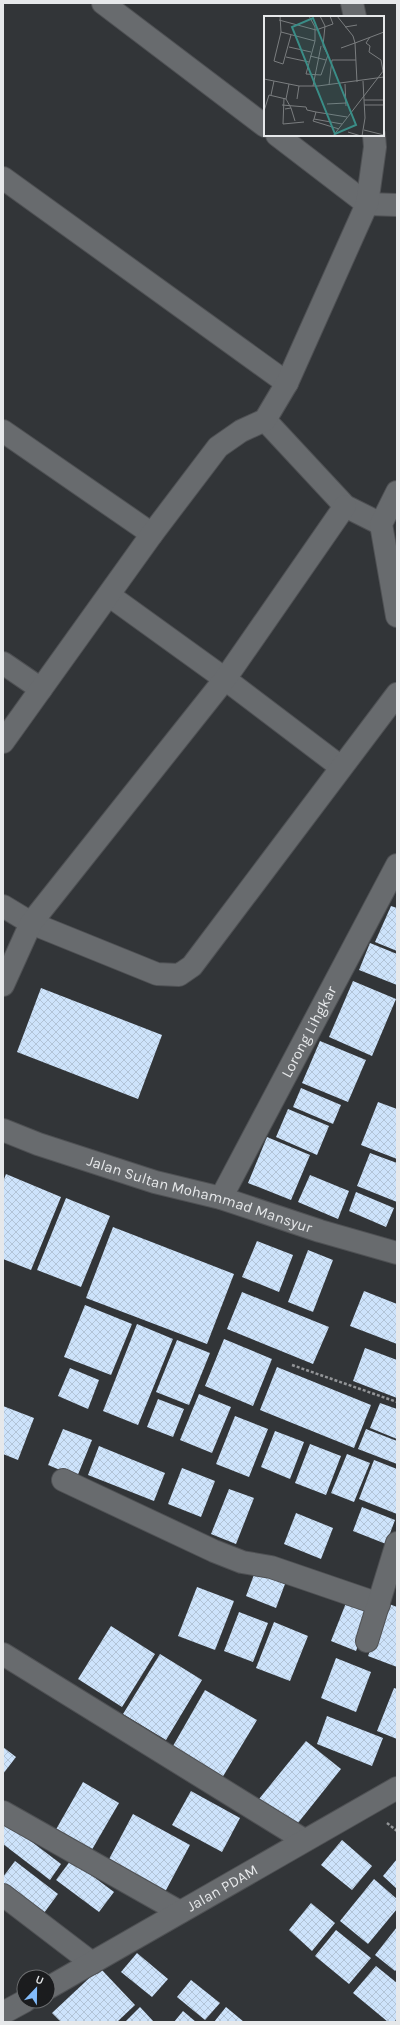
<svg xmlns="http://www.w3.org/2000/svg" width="400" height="2025" font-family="Karla,sans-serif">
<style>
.building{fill:url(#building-cross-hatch)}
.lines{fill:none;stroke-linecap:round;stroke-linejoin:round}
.minor-casing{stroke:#4f5154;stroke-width:24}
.path{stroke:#939598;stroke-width:2.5;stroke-dasharray:3 2;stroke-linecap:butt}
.minor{stroke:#686b6e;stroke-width:22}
.labels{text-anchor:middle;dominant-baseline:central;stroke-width:4;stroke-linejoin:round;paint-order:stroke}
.street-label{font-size:15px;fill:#e6e8ea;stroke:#1b1c1e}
.inset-road{fill:none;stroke:#7a7d7f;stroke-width:1}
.view{fill:#3a8d87;fill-opacity:0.15;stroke:#3a8d87;stroke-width:2}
.inset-edge{fill:none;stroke:#e6e8ea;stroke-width:2}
</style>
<defs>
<pattern id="building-cross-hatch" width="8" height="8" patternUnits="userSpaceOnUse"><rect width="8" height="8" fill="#cde3fb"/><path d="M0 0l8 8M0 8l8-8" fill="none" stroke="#b2c4d7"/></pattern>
</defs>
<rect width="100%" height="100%" fill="#323538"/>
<g class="building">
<polygon points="391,906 397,908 397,951 375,942"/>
<polygon points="370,943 397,954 397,985 359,970"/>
<polygon points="353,981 396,999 372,1056 329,1037"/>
<polygon points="41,988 162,1035 138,1099 17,1052"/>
<polygon points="320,1041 366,1060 348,1102 302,1083"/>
<polygon points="301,1088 341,1105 333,1124 293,1107"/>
<polygon points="378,1102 397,1109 397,1159 361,1145"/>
<polygon points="288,1109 329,1126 317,1155 276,1137"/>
<polygon points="267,1137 310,1155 291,1200 248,1183"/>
<polygon points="370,1153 397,1163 397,1202 357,1186"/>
<polygon points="6,1174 61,1197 31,1270 3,1259 3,1182"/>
<polygon points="310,1175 349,1191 338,1219 298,1202"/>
<polygon points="356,1192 394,1208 386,1227 349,1211"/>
<polygon points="66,1198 110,1216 81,1287 37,1270"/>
<polygon points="113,1227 234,1274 207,1344 86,1298"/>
<polygon points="257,1241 293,1255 279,1292 242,1277"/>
<polygon points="308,1250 333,1260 313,1312 288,1302"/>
<polygon points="364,1291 397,1304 397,1344 350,1326"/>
<polygon points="242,1292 329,1327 313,1364 227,1329"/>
<polygon points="85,1305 132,1324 111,1375 64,1357"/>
<polygon points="137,1324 173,1339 138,1425 103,1411"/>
<polygon points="224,1339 272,1359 253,1406 205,1386"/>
<polygon points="177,1340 210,1353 189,1405 156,1392"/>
<polygon points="365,1348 397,1360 397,1398 353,1381"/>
<polygon points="277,1367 371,1405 354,1448 260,1410"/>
<polygon points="70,1368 99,1380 88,1409 58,1396"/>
<polygon points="199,1394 231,1407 212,1453 180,1440"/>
<polygon points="158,1399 184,1409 173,1437 147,1427"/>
<polygon points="380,1403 397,1409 397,1439 370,1428"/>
<polygon points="3,1406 34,1418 18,1460 3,1454"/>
<polygon points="235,1416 268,1429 249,1477 216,1464"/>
<polygon points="63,1429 92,1440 77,1477 48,1465"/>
<polygon points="366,1429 397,1441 397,1464 358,1449"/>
<polygon points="275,1431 304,1442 290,1479 261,1467"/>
<polygon points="310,1444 341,1456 326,1495 295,1483"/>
<polygon points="99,1446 165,1473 154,1501 88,1475"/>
<polygon points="347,1454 370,1463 354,1502 331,1493"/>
<polygon points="374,1460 397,1469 397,1514 359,1499"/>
<polygon points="182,1468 215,1481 201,1517 168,1504"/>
<polygon points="229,1489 254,1498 236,1544 211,1534"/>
<polygon points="362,1507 395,1520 386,1544 353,1531"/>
<polygon points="296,1513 333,1528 321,1559 284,1544"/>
<polygon points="255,1572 285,1584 276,1608 246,1596"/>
<polygon points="197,1587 234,1601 215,1650 178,1636"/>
<polygon points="346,1603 371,1612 356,1651 331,1641"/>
<polygon points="389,1604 397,1607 397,1667 368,1656"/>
<polygon points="239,1612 268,1623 253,1662 224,1651"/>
<polygon points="274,1622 308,1636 290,1681 256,1668"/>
<polygon points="111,1626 155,1654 122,1707 78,1679"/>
<polygon points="160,1654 202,1680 166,1740 123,1714"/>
<polygon points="336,1658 371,1672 356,1712 321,1698"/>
<polygon points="394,1688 397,1689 397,1739 377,1731"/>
<polygon points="205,1690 257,1720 219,1783 169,1753"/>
<polygon points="327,1716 383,1738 372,1766 317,1744"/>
<polygon points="306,1741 341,1769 294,1828 259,1799"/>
<polygon points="3,1747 16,1757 3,1774"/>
<polygon points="83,1782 119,1803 90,1853 54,1833"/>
<polygon points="191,1791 240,1818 222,1852 172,1825"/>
<polygon points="133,1814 190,1845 165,1892 108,1861"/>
<polygon points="3,1820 61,1864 50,1880 3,1844"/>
<polygon points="342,1840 372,1866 352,1890 321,1865"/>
<polygon points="397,1859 397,1889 383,1876"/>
<polygon points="71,1860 114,1892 99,1912 56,1880"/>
<polygon points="15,1861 58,1894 41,1917 3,1889 3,1877"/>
<polygon points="374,1879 397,1899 397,1909 368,1944 340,1921"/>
<polygon points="311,1903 335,1923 312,1951 289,1930"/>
<polygon points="397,1927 397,1969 395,1971 375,1955"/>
<polygon points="336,1930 371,1958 349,1984 315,1956"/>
<polygon points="137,1953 168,1979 152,1997 121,1972"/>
<polygon points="376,1966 397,1983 397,2019 394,2022 388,2022 353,1993"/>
<polygon points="100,1968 135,2005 117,2022 61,2022 52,2013"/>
<polygon points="191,1980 220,2003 205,2020 177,1997"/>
<polygon points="140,2007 154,2022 125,2022"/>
<polygon points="226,2007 244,2022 214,2022"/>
<polygon points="183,2011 196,2022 174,2022"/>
</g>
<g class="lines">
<g class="minor-casing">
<g id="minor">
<polyline points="103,3 265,126"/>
<polyline points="352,3 355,17"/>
<polyline points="277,135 367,204 397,205"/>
<polyline points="3,178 287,383"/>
<polyline points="265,420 345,506 381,524"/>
<polyline points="3,431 152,534"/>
<polyline points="397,492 381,524 397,616"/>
<polyline points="110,596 225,679 341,767"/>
<polyline points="3,663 41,689"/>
<polyline points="3,742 152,534 218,447 241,431 265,420 287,383 367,204 375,147 374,135"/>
<polyline points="3,906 31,923 157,974 179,975 192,966 397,694"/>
<polyline points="3,985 31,923 225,679 345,506"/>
<path id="s1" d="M3 1130 38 1144 155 1182 221 1198 320 1231 397 1253"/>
<path id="s2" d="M221 1198 397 865"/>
<polyline points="63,1480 214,1551 242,1562 271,1567 379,1604"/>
<polyline points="367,1641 397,1543"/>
<polyline points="3,1654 304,1840"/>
<polyline points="3,1812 180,1912"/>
<polyline points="3,1895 92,1963"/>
<path id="s3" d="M48 1988 397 1788"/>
<polyline points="3,2013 25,2001"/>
</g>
</g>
<g class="path">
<polyline points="292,1365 397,1402"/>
<polyline points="387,1823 397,1831"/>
</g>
<use href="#minor" class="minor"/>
</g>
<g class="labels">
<g class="street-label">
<text stroke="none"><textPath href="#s2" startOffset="188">Lorong Lihgkar</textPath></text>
<text stroke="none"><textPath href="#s1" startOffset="207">Jalan Sultan Mohammad Mansyur</textPath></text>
<text stroke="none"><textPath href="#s3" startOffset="201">Jalan PDAM</textPath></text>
</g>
</g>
<g transform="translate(264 16)">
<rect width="120" height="120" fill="#323538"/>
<path class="inset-road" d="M16 0 17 16 10 45 19 48 27 19M45 0 51 11V25L42 58 57 59 64 39 59 30 61 10 56 0M73 0 89 20 91 27 120 16M15 4 52 14 69 8 66 0M81 11 93 9M17 16 51 25M106 21 102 27 106 30 105 36 117 44 119 55M25 31 47 36M77 32 91 27 93 66M46 40 62 44M22 41 45 46M0 63 35 70H54L120 61M81 68 82 90M65 69 68 44H92M49 70 57 30M7 79 10 65M20 82 19 108 40 106M33 83 35 70M100 84H120M63 88 82 87M18 89 42 91 43 94 52 96 50 103 78 108M100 89H120M27 92 31 105M21 93 27 92 22 83 25 68M0 95 5 79 22 83M52 96 83 101M50 103 49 105 75 113M100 114 120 119M84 116 97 120M69 120 120 54M98 120 101 102 99 65"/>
<path class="view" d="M49 2 92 109 71 118 28 11Z"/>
<rect width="120" height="120" class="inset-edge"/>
</g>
<rect width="400" height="2025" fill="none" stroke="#e6e8ea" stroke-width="8"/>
<g transform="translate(36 1989) rotate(22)"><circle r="19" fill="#1b1c1e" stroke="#6c6e70"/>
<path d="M0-3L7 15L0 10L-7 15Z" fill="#83bcfb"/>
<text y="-6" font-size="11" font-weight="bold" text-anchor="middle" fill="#e6e8ea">U</text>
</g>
</svg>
